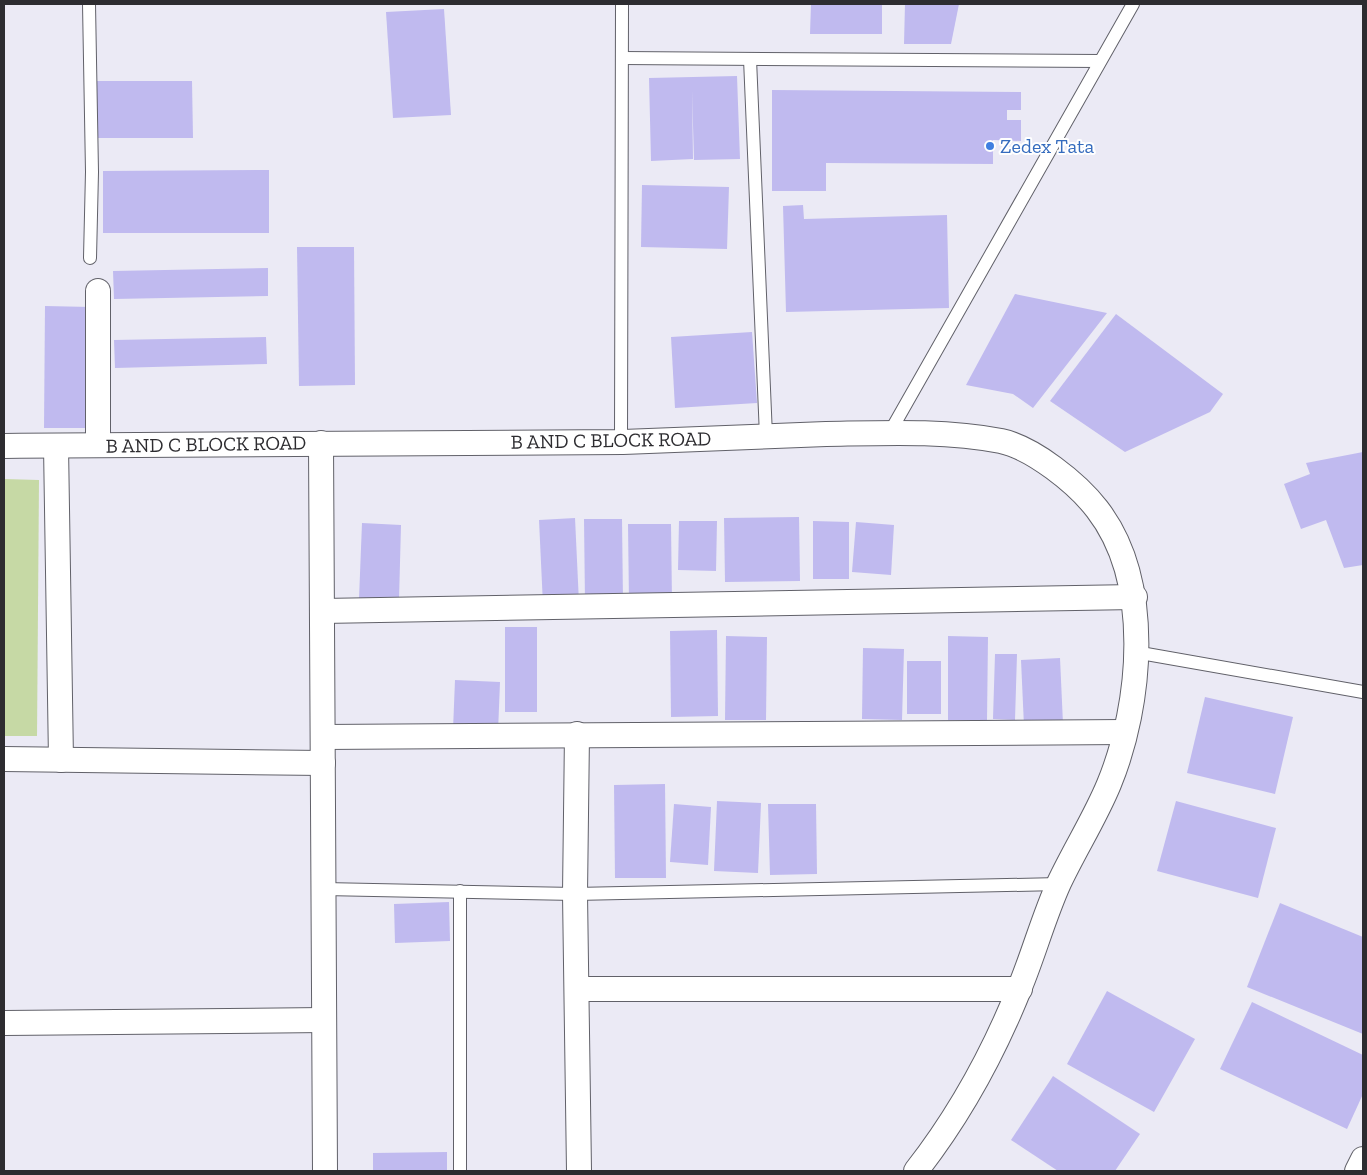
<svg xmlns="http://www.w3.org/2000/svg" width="1367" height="1175" font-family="'Zilla Slab',serif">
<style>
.green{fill:#c6d9a5}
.building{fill:#c0baef}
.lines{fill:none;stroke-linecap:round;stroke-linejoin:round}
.service-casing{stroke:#616169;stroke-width:14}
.minor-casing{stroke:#616169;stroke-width:26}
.service{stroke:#fff;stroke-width:12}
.minor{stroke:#fff;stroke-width:24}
.shop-dot{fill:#3f7fe0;stroke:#fff;stroke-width:2}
.labels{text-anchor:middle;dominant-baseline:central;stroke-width:4;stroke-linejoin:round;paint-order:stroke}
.shop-label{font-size:20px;fill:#366cbe;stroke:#fff;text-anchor:start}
.street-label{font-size:20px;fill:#2d2c30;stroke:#fff}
</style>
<rect width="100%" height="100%" fill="#ebeaf5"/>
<polygon class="green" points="4,479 39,480 37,736 4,736"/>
<g class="building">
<polygon points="811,4 882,4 882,34 810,34"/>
<polygon points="905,4 959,4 951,44 904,44"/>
<polygon points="444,9 451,115 393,118 386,12"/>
<polygon points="737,76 740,159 694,160 692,90 693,159 651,161 649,78"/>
<polygon points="94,81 192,81 193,138 95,138"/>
<polygon points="772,90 1021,92 1021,110 1007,110 1007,120 1021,120 1021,141 993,140 993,164 826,163 826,191 772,191"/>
<polygon points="269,170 269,233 103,233 103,171"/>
<polygon points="642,185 729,187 727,249 641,247"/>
<polygon points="803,205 804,219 947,215 949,308 786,312 783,206"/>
<polygon points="297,247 354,247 355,385 299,386"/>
<polygon points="268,268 268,296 114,299 113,271"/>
<polygon points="1015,294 1107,313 1033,408 1013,394 966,385"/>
<polygon points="45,306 91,307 90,428 44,428"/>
<polygon points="1116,314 1223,394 1210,412 1125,452 1050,401"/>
<polygon points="752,332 757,403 675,408 671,337"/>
<polygon points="266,337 267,364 115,368 114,340"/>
<polygon points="1363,452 1363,565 1344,568 1326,520 1301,529 1284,484 1310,474 1306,463"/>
<polygon points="799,517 800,581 725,582 724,518"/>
<polygon points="575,518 579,603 543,605 539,520"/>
<polygon points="584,519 622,519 623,603 585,602"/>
<polygon points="679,521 717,521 716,571 678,570"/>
<polygon points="813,521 849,522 849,579 813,579"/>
<polygon points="856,522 894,525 891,575 852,572"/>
<polygon points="362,523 401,525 399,600 359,599"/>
<polygon points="628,524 671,524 672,603 629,603"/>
<rect x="505" y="627" width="32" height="85"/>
<polygon points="717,630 718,716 671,717 670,631"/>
<polygon points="726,636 767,637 766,720 725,720"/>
<polygon points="948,636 988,637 987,720 948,720"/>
<polygon points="863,648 904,649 902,720 862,719"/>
<polygon points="995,654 1017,654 1015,720 993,719"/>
<polygon points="1060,658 1063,724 1024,726 1021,660"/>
<rect x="907" y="661" width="34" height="53"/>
<polygon points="455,680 500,682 498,732 453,730"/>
<polygon points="1205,697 1293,717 1275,794 1187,773"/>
<polygon points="665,784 666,878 615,878 614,785"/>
<polygon points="717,801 761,803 758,873 714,871"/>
<polygon points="1176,801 1276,828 1258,898 1157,871"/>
<polygon points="674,804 711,807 708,865 670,862"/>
<polygon points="768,804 816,804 817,874 770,875"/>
<polygon points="449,902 450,941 395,943 394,904"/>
<polygon points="1280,903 1363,937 1363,1034 1247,987"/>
<polygon points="1107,991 1195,1039 1154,1112 1067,1064"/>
<polygon points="1252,1002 1363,1055 1363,1094 1347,1129 1220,1069"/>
<polygon points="1053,1076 1140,1134 1115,1171 1058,1171 1011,1140"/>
<polygon points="447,1152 447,1171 373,1171 373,1153"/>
</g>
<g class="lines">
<g class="service-casing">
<g id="service">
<polyline points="89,4 92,172 90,258"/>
<polyline points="622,58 1100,61"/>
<polyline points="750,59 766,436"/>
<polyline points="890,432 1133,4"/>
<polyline points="621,442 622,4"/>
<polyline points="1135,652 1363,692"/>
<polyline points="324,889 575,894 1059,884"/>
<polyline points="460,1171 460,891"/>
</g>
</g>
<g class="minor-casing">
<g id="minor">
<polyline points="321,443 325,1171"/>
<polyline points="98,445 98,291"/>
<path d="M4 446C210 444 416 445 623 442 690 440 758 437 826 434 884 433 944 430 1001 441 1033 448 1077 483 1097 509 1153 581 1142 704 1109 784 1095 818 1075 849 1059 883 1044 916 1034 953 1020 987 994 1052 959 1116 916 1171"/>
<polyline points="56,446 61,760"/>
<polyline points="322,611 1135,597"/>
<polyline points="577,734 575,894 579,1171"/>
<polyline points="323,737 1125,732"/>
<polyline points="4,759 323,763"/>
<polyline points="578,989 1020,989"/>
<polyline points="4,1023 324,1020"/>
<polyline points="1357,1171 1363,1159"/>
</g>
</g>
<use href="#service" class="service"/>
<use href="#minor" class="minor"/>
</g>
<circle class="shop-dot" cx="990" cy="146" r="5"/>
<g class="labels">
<g class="shop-label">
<text x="1000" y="146">Zedex Tata</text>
</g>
<g class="street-label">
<text transform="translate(611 440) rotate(-1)">B AND C BLOCK ROAD</text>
<text transform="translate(206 444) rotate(-1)">B AND C BLOCK ROAD</text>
</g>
</g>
<rect width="1367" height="1175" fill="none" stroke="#2d2c30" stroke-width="10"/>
</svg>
